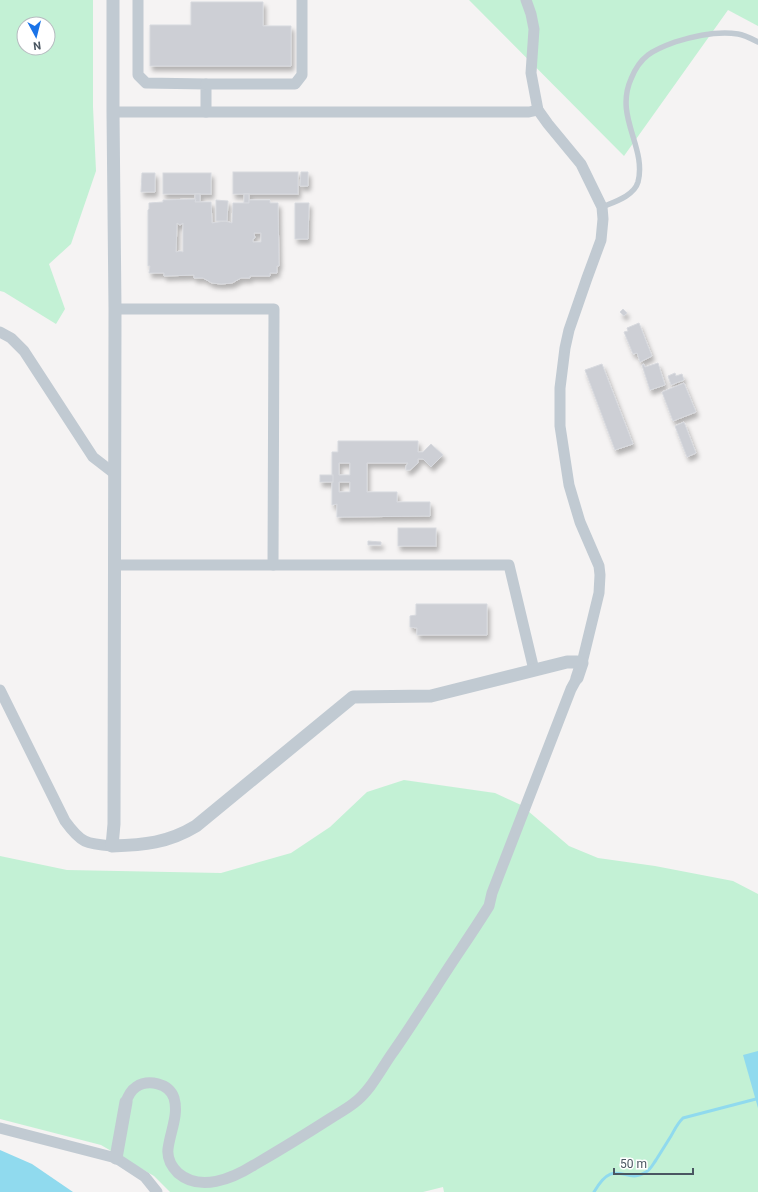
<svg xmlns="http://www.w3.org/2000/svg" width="758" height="1192" font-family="Roboto,sans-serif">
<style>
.green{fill:#c3f1d5;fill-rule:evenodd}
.water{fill:#90daee}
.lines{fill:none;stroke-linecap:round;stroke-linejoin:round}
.stream{stroke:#90daee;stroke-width:3}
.building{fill:#cdcfd5;stroke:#d7d9de;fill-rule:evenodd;filter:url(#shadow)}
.service{stroke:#c1cad2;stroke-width:5.5}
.minor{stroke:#c1cad2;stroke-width:11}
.tertiary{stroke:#c1cad2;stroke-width:13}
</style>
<defs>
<filter id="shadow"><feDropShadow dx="2.5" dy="4.5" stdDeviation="2" flood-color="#0004"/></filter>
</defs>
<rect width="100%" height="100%" fill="#f5f3f3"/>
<g class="green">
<path d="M0 0H93V107L96 171 71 244 49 264 65 309 56 324 4 292 0 291ZM24 24H48V48H24Z"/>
<polygon points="469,0 758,0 758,26 728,10 624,156"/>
<polygon points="404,780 495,793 521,805 569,846 598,858 655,866 733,881 758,894 758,1192 444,1192 443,1187 423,1192 170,1192 154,1176 101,1145 0,1119 0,856 67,870 221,873 291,853 330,827 367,792"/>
</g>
<g class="water">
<polygon points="758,1051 758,1108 743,1055"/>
<polygon points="0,1150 32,1164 73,1192 0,1192"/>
</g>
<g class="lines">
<path class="stream" d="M594 1192C615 1155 625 1186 646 1172 651 1169 653 1164 656 1160 661 1152 666 1144 671 1136 675 1129 677 1124 683 1118L756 1099"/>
</g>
<g class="building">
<polygon points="191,2 263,2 263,26 291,26 291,66 150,66 150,25 191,25"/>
<rect x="233" y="172" width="65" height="22"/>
<polygon points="301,172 308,172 308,186 300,186"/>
<polygon points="142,173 155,173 155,192 141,192"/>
<rect x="163" y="173" width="48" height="21"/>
<rect x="195" y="194" width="5" height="8"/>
<rect x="244" y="194" width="5" height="9"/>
<path d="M196 199 195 202H211L212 223 225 221 232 223 233 203H249V200H270V203H278L279 266H277V273H270V276H250V278H241L232 283 221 284 212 283 203 278H194V275L164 276V273H149L150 266H148V210L149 209V203L163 202V200ZM177 223 180 225 183 223V252L180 251 176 252ZM254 233H261V242H253V239L255 238Z"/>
<polygon points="216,200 228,201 227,221 216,221"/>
<polygon points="295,203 309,203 308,239 295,239"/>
<polygon points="623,309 627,313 624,316 620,312"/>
<polygon points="639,323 652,356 640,362 637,353 633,354 624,332 628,331 627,328"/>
<polygon points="658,363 665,385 650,390 642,365 644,364 645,367"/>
<polygon points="602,364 633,444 615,450 585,370"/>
<polygon points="675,373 676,376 682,374 684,380 671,385 668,376"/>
<polygon points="684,383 696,412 673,421 662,392"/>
<polygon points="684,422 696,453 687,457 675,426"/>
<path d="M338 441H418V452H423L431 444 443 455 431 467 423 459H418V463L410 470H406V466L408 463H367V492H397V502H430V516L337 517V504L332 505V452H338ZM339 463H350V475H339ZM339 482H350V492H339Z"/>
<rect x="320" y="475" width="13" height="7"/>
<rect x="398" y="528" width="38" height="18"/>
<polygon points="368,541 381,542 381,545 368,545"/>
<polygon points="416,604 487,604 487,635 417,635 417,628 410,627 410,616 416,615"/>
</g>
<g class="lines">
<path class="service" d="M602 207C614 202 634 196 638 182 647 147 614 117 631 79 640 56 653 50 675 42 694 36 719 31 738 34 745 35 752 39 758 42"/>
<g class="minor">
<polyline points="138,0 138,75 146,83 206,84 206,112"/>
<polyline points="526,0 531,14 534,29 531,73 538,110 548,124 581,164 602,207 603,219 601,240 587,278 569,330 565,348 560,388 560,426 569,485 580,522 599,566 600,575 599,593 582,663"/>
<polyline points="206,84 295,84 302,75 302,0"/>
<polyline points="113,112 529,112 538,110"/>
<polyline points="115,309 274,309 273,565"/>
<polyline points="0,332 11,338 24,351 93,457 115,474"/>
<polyline points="114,565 509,565 534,670"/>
<path d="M0 690 65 821C81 843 86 844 112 846"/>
<path d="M126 1102C128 1096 130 1091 136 1087 148 1079 169 1083 174 1098 179 1115 170 1132 168 1149 167 1158 171 1166 178 1173 200 1192 232 1179 254 1165 280 1150 306 1134 331 1118 339 1113 348 1108 354 1103 370 1091 380 1071 391 1055 406 1034 419 1013 433 992 451 963 471 935 489 906L492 893 571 689 577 678"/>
<polyline points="0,1128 116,1158 145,1177 157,1192"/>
</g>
<g class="tertiary">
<path d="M113 0V112L115 309 114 824 112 846C144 845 168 843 196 826L353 697 431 696 567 662H576L582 663 577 678"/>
<polyline points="116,1158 126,1102"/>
</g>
</g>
<g transform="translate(36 36) rotate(173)"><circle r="19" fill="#ffffff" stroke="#b7bbc0"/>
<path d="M0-3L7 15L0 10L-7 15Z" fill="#1a73e8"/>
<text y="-6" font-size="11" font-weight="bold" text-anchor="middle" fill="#4a5661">N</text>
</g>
<path d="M614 1168v6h79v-6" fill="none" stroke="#4a5661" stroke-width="2"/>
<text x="620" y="1168" font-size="12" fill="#4a5661" stroke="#ffffff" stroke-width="3" paint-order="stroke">50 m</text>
</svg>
